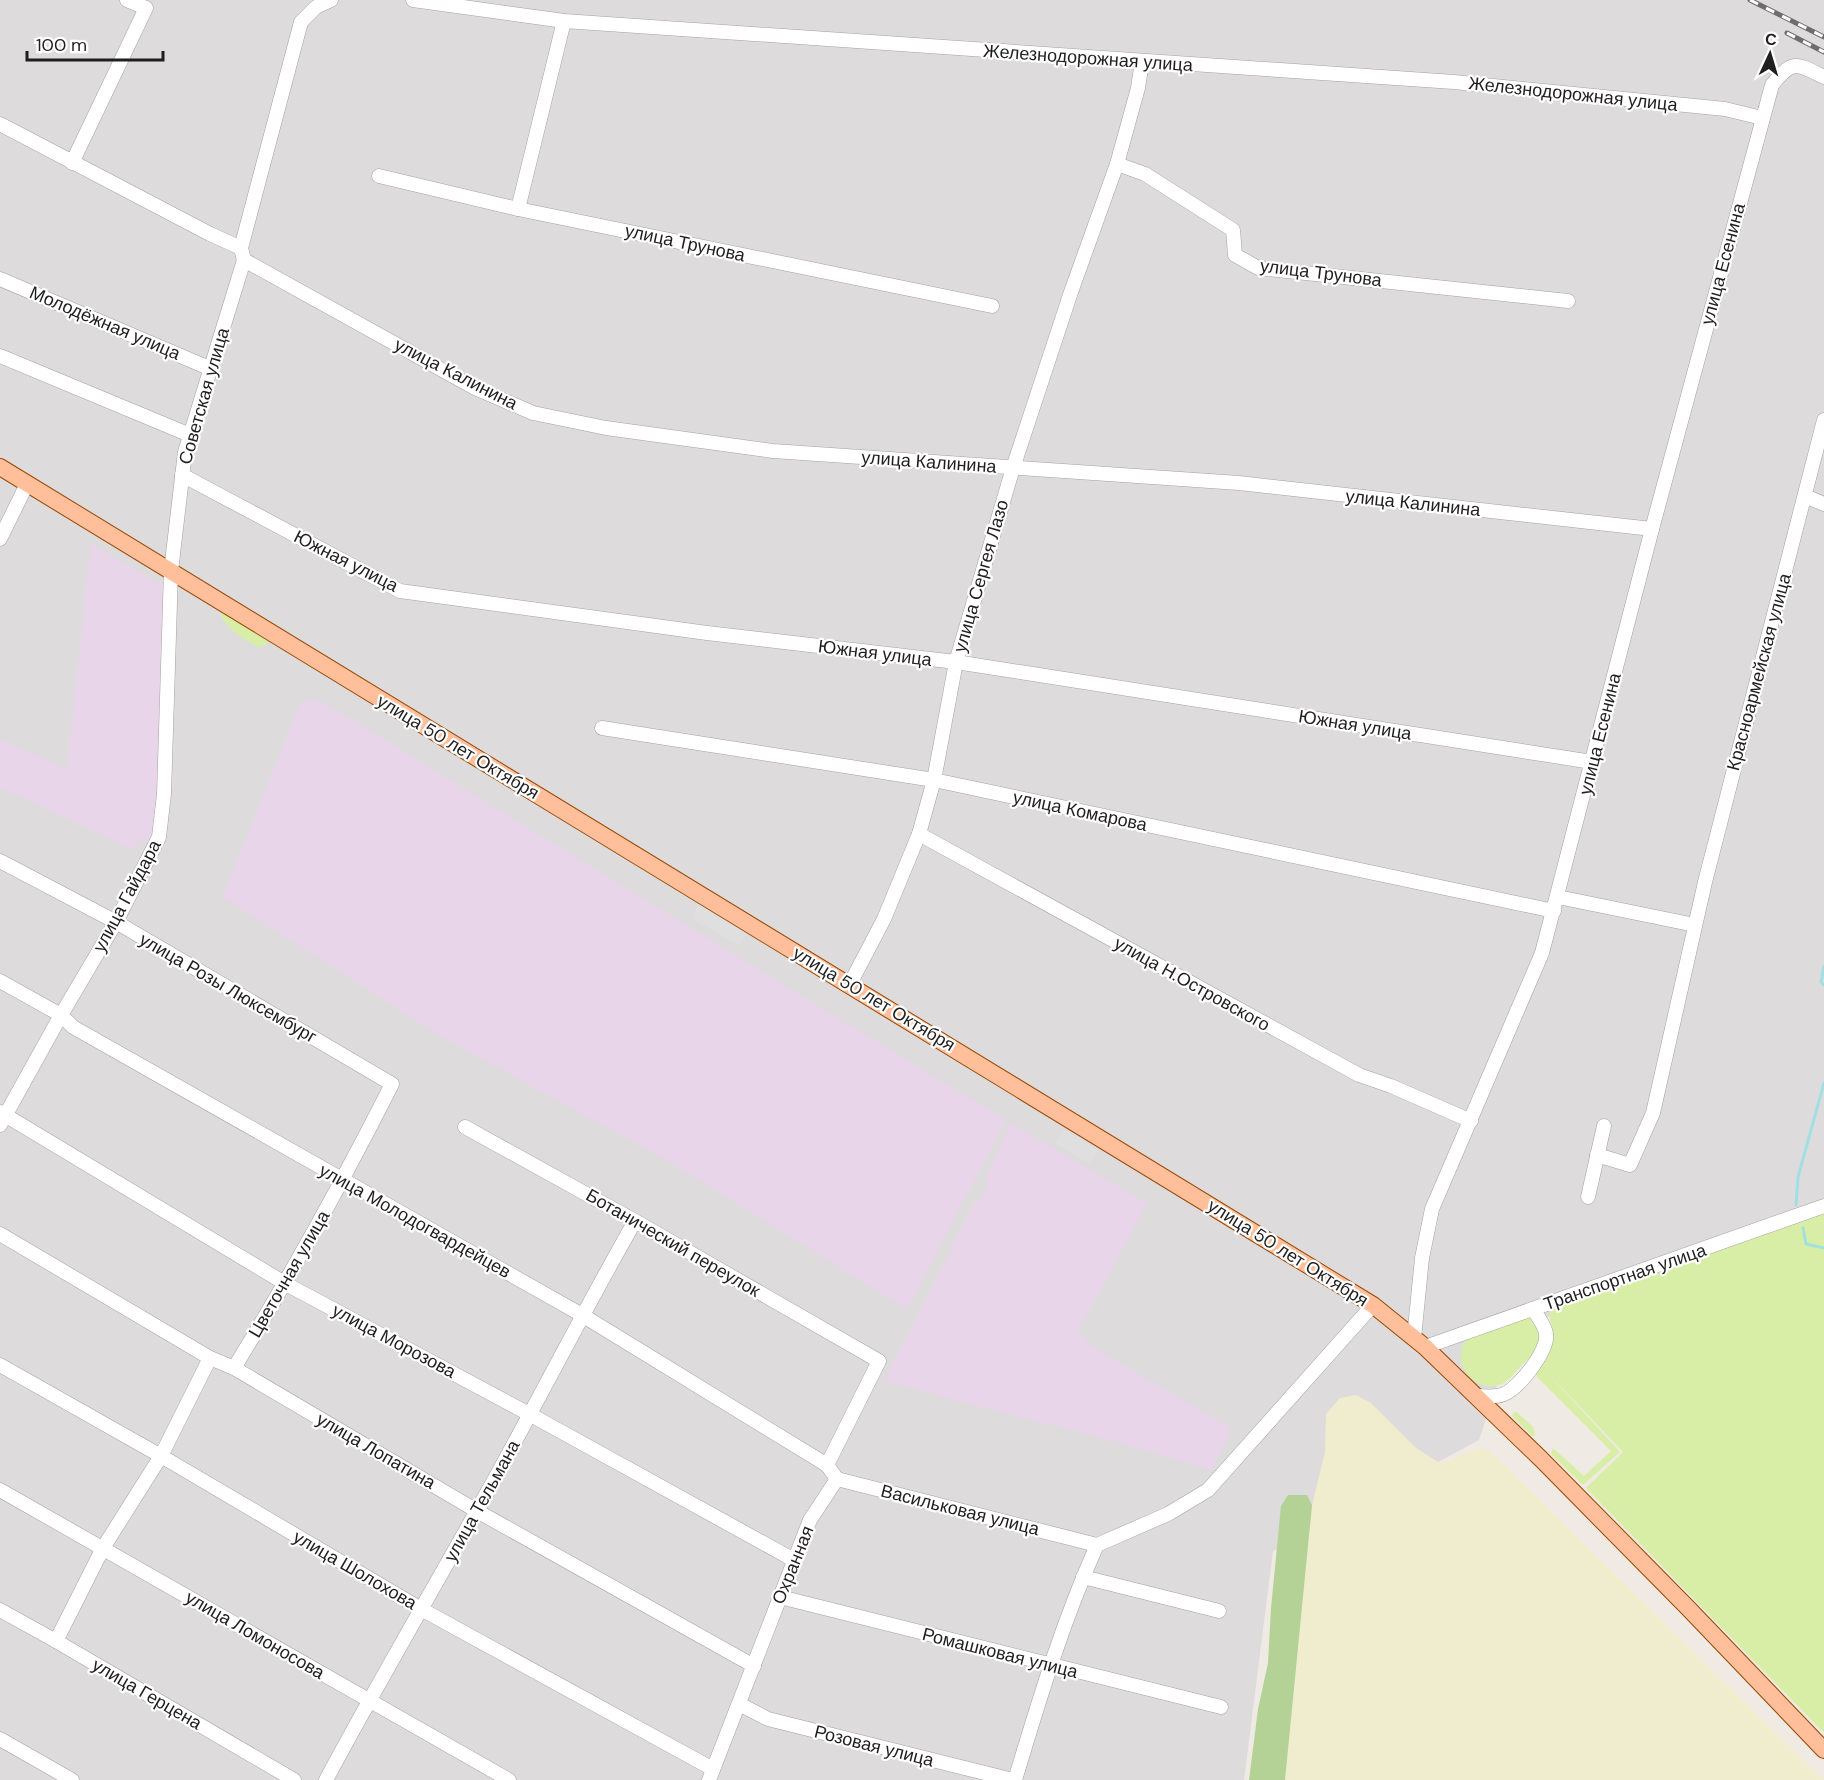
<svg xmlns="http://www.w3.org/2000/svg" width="1824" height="1780" font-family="'DM Sans',sans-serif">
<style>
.residential{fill:#dddbdc}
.industrial{fill:#e9d5ea}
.farmland{fill:#f0ecce}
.grass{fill:#d8eea6}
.forest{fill:#b4d296}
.parking{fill:#dfdfdf}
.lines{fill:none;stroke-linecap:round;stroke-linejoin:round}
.stream{stroke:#a1dfe1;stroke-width:3}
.minor-casing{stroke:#a3a3a3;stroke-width:15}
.major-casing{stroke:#994700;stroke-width:18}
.minor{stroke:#fff;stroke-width:14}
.major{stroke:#ffbf9a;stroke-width:16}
.rail-casing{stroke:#6d6d6d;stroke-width:5}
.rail{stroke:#fff;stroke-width:3;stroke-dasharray:9;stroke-linecap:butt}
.labels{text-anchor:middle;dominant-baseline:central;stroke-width:4.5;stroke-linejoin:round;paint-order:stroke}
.street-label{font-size:18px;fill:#1f1f1f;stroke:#fff}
</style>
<rect width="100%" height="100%" fill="#f0eae4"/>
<polygon class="residential" points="0,0 1824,0 1824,1221 1501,1333 1497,1385 1479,1440 1273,1551 1244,1780 0,1780"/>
<g class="industrial">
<polygon points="91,544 164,586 165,592 157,812 151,840 147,842 138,841 134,850 0,787 0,739 67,769"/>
<polygon points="318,699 947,1085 1006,1119 907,1309 670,1162 437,1034 223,897 300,703"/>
<polygon points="1010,1123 1147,1203 1083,1322 1076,1328 1091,1346 1232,1429 1211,1470 1124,1444 884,1381 945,1262 951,1255 951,1247 975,1202 981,1199 989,1184 987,1175"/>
</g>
<polygon class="farmland" points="1356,1395 1371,1403 1415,1447 1438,1462 1443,1463 1479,1448 1489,1450 1824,1780 1285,1780 1312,1505 1325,1452 1326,1414 1340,1398"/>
<g class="grass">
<path d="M222 611 269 640 268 642 262 647C247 644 228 629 221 616Z"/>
<path d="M1824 1212V1733L1586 1488 1623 1452 1546 1371 1620 1452 1583 1485 1553 1456 1551 1453 1553 1448 1584 1476 1611 1451 1537 1377 1535 1372C1544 1359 1554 1349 1553 1333 1552 1323 1547 1318 1551 1309Z"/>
<path d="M1522 1318 1532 1319 1542 1335C1538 1349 1532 1355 1522 1365 1516 1371 1509 1381 1502 1384 1474 1395 1448 1361 1468 1337Z"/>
<polygon points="1514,1412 1517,1412 1533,1427 1535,1436 1532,1436 1512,1416"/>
</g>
<polygon class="forest" points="1288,1495 1307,1495 1312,1505 1285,1780 1249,1780 1258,1709 1268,1663 1271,1608 1281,1506"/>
<g class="parking">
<polygon points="699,903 748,931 740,946 691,918"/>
<polygon points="1064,1129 1099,1150 1090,1164 1055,1144"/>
</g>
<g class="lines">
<g class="stream">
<polyline points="1824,966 1821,982 1824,985"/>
<polyline points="1796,1205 1798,1177 1824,1083"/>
<polyline points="1803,1228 1806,1244 1824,1248"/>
</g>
<g class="minor-casing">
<g id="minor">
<polyline points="413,0 564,21 1454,82 1725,109 1762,118"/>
<polyline points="0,124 210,234 241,248"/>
<polyline points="72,163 146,8 127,0"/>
<polyline points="1117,164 1145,174 1233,230 1235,255 1258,268 1568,301"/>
<polyline points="379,176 518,209 992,306"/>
<polyline points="518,209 564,21"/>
<polyline points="244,260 473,387 533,413 606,428 773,451 1239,483 1652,529"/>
<polyline points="244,260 241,248 301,22 316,7 331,0"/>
<polyline points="0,279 209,368"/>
<polyline points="0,356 190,435"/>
<polyline points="182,475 400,591 707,633 956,662 1592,762"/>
<polyline points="1805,496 1824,504"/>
<polyline points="0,539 27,484"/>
<polyline points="602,728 934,780 1554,911"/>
<polyline points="919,834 1359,1075 1391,1086 1471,1121"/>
<path d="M0 861 116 922 392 1084C343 1181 291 1275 234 1368"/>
<polyline points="1558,897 1695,925"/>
<polyline points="0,981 61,1015 73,1027 582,1315 827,1465"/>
<polyline points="850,984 884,919 919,834 934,780 956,662 1013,468 1071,292 1117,164 1138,88 1142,61"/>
<polyline points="0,1112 286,1284 531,1415 794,1560"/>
<polyline points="0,1125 61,1015 116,922 159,837 164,794 171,571 185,452 244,260"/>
<polyline points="465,1127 635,1221 879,1361 827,1465 837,1479 810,1520 709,1780"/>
<polyline points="1597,1155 1630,1165 1653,1113 1705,882 1824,420"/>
<polyline points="1588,1197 1604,1126"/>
<polyline points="0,1234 210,1358 234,1368 477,1511 754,1666"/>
<path d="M1414 1338 1422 1258 1432 1209 1542 953 1652 529 1772 85C1793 59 1796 63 1824 77"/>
<polyline points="1425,1347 1824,1206"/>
<polyline points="0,1365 161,1456 421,1609 713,1769"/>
<path d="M1476 1396C1485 1396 1496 1398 1504 1394 1519 1388 1549 1350 1546 1334 1545 1325 1537 1316 1533 1309"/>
<polyline points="837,1479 1097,1545 1168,1514 1208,1490 1373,1305"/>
<polyline points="0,1490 509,1780"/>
<polyline points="1083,1577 1219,1611"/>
<polyline points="780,1597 1221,1707"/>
<polyline points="0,1610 56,1641 294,1780"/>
<polyline points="56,1641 103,1548 161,1456 210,1358"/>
<polyline points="739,1704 768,1719 1013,1780"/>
<polyline points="0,1739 72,1780"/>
<path d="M326 1780C380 1679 438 1581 493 1482 541 1395 586 1307 635 1221"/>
<path d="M1015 1780C1039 1700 1063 1621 1097 1545"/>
</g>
</g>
<g class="major-casing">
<polyline id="major" points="0,467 1373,1305 1425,1347 1541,1459 1688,1608 1824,1750"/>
</g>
<use href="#minor" class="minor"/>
<use href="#major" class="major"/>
<g class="rail-casing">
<g id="rail">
<polyline points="1750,0 1824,37"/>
<polyline points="1787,33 1824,52"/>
</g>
</g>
<use href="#rail" class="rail"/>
</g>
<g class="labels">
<g class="street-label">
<text transform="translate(1088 58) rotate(4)">Железнодорожная улица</text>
<text transform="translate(1573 94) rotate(6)">Железнодорожная улица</text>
<text transform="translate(685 243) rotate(12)">улица Трунова</text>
<text transform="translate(1723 264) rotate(-75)">улица Есенина</text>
<text transform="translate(1321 273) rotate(7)">улица Трунова</text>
<text transform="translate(105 323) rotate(23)">Молодёжная улица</text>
<text transform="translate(456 374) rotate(27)">улица Калинина</text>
<text transform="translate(204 396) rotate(-74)">Советская улица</text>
<text transform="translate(929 462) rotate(4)">улица Калинина</text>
<text transform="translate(1413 503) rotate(6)">улица Калинина</text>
<text transform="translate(346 561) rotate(27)">Южная улица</text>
<text transform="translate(981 576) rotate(-74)">улица Сергея Лазо</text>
<text transform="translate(875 653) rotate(7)">Южная улица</text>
<text transform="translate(1759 672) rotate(-75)">Красноармейская улица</text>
<text transform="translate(1355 725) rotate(9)">Южная улица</text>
<text transform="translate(1600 734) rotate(-76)">улица Есенина</text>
<text transform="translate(458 747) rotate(31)">улица 50 лет Октября</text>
<text transform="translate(1080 811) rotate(12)">улица Комарова</text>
<text transform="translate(127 896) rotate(-62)">улица Гайдара</text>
<text transform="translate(1192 984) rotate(29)">улица Н.Островского</text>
<text transform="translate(228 988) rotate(30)">улица Розы Люксембург</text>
<text transform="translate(874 999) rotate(31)">улица 50 лет Октября</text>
<text transform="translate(415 1221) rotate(29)">улица Молодогвардейцев</text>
<text transform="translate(673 1243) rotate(30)">Ботанический переулок</text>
<text transform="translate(1288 1253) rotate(32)">улица 50 лет Октября</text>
<text transform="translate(289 1274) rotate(-60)">Цветочная улица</text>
<text transform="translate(1625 1277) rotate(-19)">Транспортная улица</text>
<text transform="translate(394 1341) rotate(28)">улица Морозова</text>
<text transform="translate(376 1451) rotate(30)">улица Лопатина</text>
<text transform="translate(482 1501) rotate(-61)">улица Тельмана</text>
<text transform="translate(960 1510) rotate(14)">Васильковая улица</text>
<text transform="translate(793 1565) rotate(-68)">Охранная</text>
<text transform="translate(355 1570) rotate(30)">улица Шолохова</text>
<text transform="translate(255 1635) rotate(30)">улица Ломоносова</text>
<text transform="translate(1000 1653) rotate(14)">Ромашковая улица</text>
<text transform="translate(147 1694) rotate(30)">улица Герцена</text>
<text transform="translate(874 1746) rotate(14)">Розовая улица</text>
</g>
</g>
<g transform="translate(1770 54) rotate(4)" stroke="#ffffff" stroke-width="4.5" paint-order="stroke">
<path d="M0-4.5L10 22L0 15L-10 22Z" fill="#1f1f1f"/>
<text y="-9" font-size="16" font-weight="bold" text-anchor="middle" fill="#1f1f1f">С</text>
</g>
<path d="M27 51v9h136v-9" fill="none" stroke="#1f1f1f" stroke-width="3"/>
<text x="36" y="51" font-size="18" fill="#1f1f1f" stroke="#ffffff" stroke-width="4.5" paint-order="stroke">100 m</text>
</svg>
